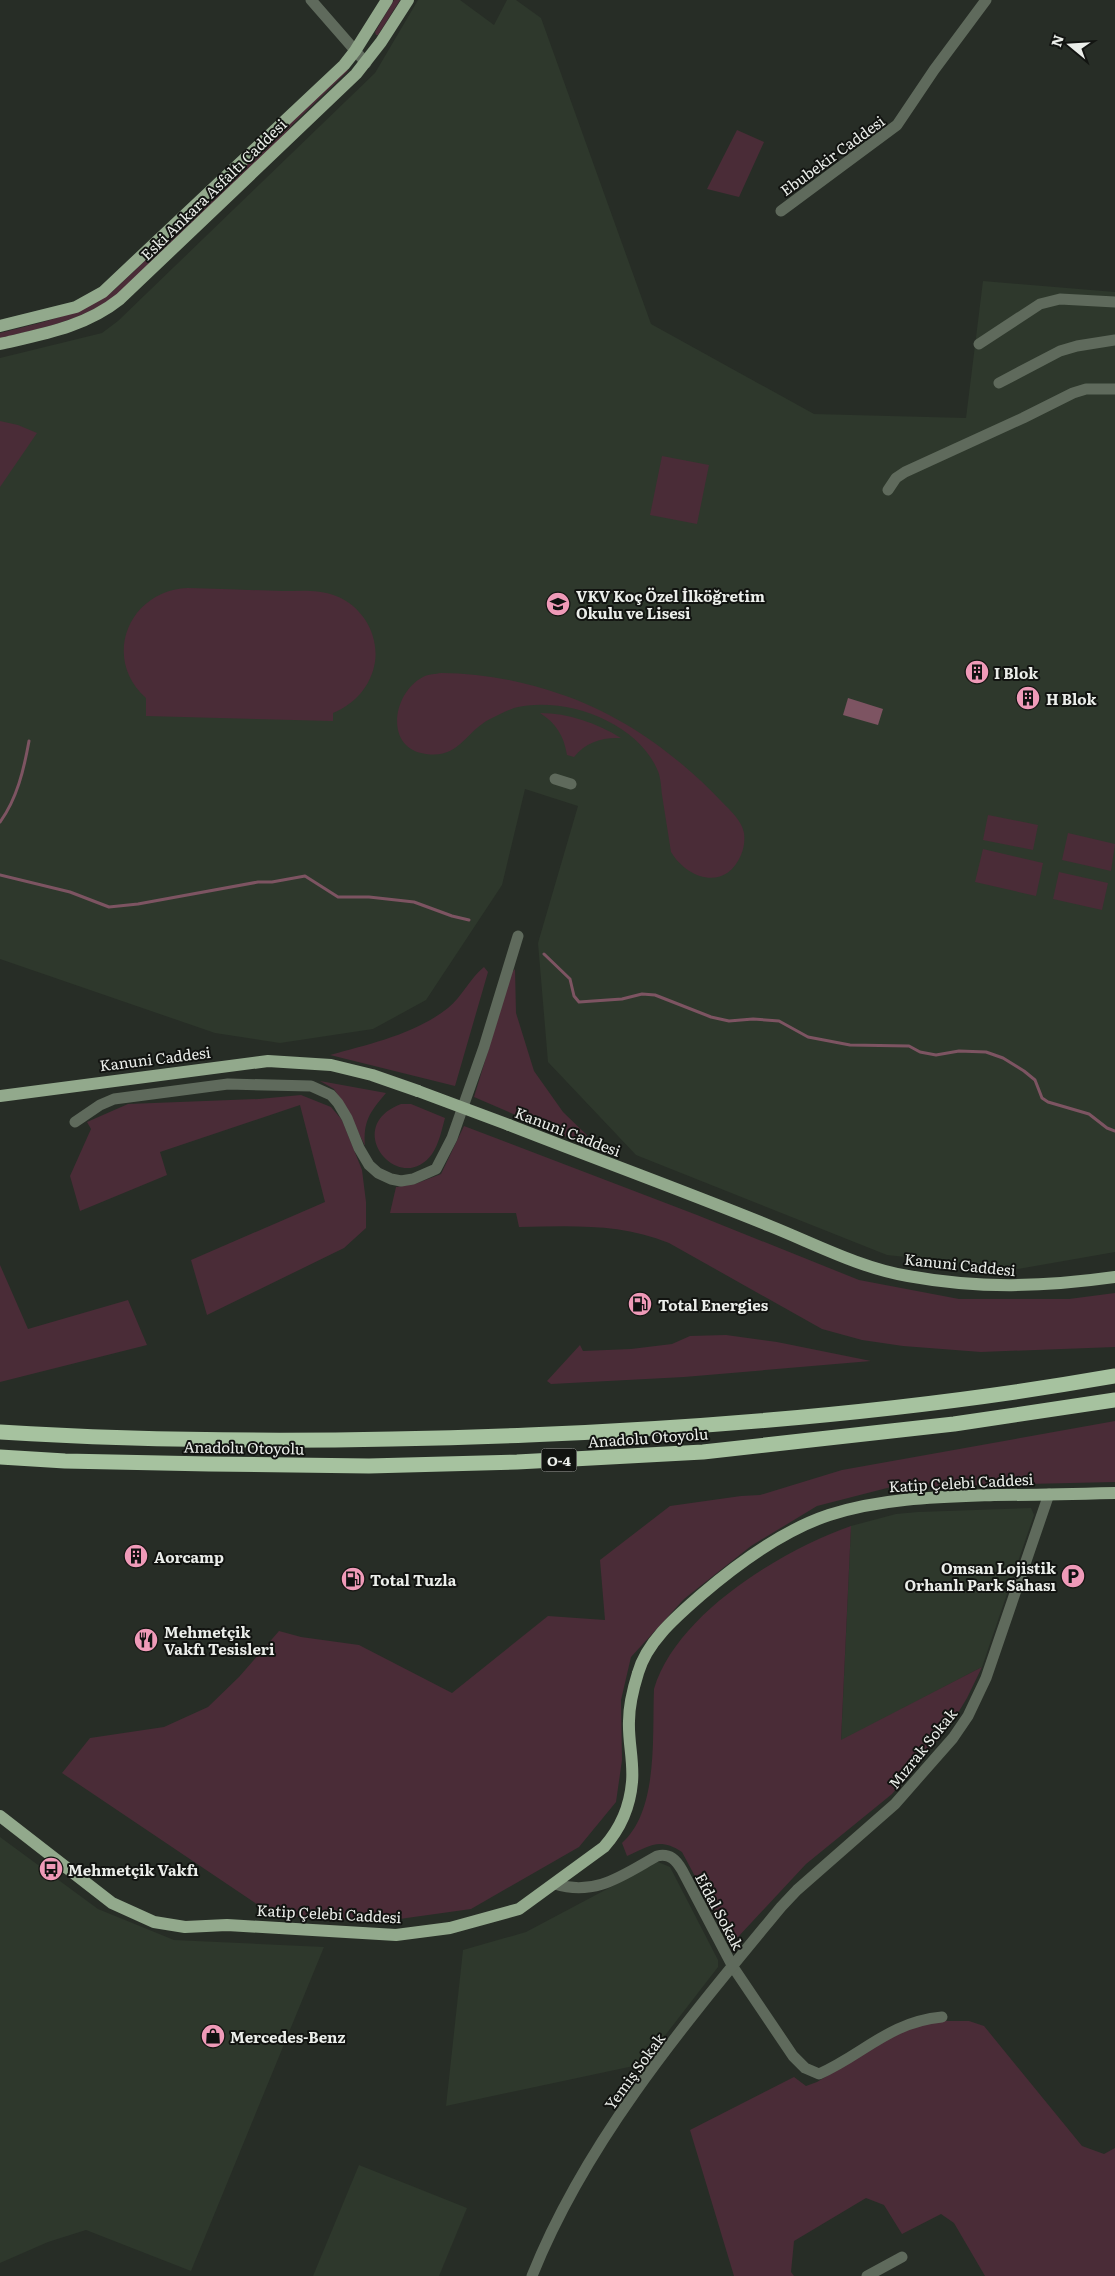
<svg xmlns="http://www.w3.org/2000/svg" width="1115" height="2276" font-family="Literata,serif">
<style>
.built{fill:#2e382c}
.green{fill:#4a2c37}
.water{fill:#7d5462}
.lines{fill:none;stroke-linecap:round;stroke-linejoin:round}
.stream{stroke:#7d5462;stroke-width:3}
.minor{stroke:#5f6a5c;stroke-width:11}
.major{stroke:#92a98c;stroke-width:12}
.highway{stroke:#a6c29f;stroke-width:15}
.major-bridge{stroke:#92a98c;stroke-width:12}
.labels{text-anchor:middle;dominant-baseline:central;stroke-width:4;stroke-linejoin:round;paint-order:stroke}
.shield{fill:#121411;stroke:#aaada9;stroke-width:1}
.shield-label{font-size:14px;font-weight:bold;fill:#ebeeea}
.street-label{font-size:15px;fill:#ebeeea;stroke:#121411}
.poi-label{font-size:15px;font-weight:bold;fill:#ebeeea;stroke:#121411;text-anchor:start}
</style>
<rect width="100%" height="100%" fill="#272d26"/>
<g class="built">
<polygon points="418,0 460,0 494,25 507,0 516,0 541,18 651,324 814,414 966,418 983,281 1115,292 1115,1252 1018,1269 887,1255 636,1155 548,1062 538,943 578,806 525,789 502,885 426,1000 373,1029 280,1043 215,1033 0,959 0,358 102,333 118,321 375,73"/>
<polygon points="1031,1508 1034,1515 982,1667 841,1741 851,1526 896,1514 918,1512"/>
<polygon points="0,1837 98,1909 174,1940 324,1947 191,2271 86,2230 48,2242 0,2263"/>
<polygon points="658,1862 670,1867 718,1960 718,1967 643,2064 446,2106 463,1950 526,1932"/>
<polygon points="359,2165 467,2208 439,2276 313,2276"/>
</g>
<g class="green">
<polygon points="394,0 400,0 378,35 376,35 375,32"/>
<path d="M347 69 348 71 293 124 277 143 117 295C80 321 43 328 0 338V333C39 323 80 315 113 291Z"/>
<polygon points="737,130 764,142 739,197 707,189"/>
<polygon points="0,421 18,425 37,433 0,487"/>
<polygon points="662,456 709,465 697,524 650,515"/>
<path d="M188 588C220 589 251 590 283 591 300 591 319 589 336 596 362 606 379 634 375 662 371 686 355 704 333 713V721L146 716V698C101 658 129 590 188 588Z"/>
<path d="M441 673C482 673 522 681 560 694 621 714 679 756 722 802 730 810 742 821 744 833 745 840 744 848 741 855 726 891 688 880 671 852 668 833 665 814 662 795 661 787 661 777 657 769 636 721 563 695 514 708 506 711 497 716 490 719 465 732 459 759 426 754 384 749 392 693 423 677 428 674 436 674 441 673Z"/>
<path d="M540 713C569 713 596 723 621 738 602 737 586 742 574 757L567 755C564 736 556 723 540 713Z"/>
<polygon points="988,815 1038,825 1033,850 983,840"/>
<polygon points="1068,833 1115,844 1111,871 1062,860"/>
<polygon points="983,849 1043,863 1036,896 975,882"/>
<polygon points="1059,872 1108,883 1102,910 1053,899"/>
<path d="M484 967 488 972 455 1086 330 1055C370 1044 415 1034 448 1008 462 997 470 978 484 967Z"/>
<polygon points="515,969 516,1013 534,1071 563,1112 596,1144 599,1151 474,1097 512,972"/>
<path d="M320 1081 386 1093C370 1112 363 1121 365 1146L349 1113 334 1089Z"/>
<polygon points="301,1095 331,1107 342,1120 362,1170 366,1202 366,1228 344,1248 207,1315 191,1260 325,1202 300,1105 160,1152 167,1175 80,1211 70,1176 91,1129 87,1122 128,1104 259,1099"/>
<path d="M401 1104H411L445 1118C442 1129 439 1144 432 1154 400 1198 340 1127 401 1104Z"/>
<path d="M464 1126 697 1215 859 1280 959 1299H1069L1115 1293V1347L981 1352 903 1346 862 1340 822 1329 669 1243C620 1223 571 1226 519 1227L516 1213H390L396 1187 415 1184 441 1174Z"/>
<polygon points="0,1265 28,1329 128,1300 147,1345 0,1382"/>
<polygon points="726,1335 777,1342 871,1361 684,1377 551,1384 547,1381 580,1345 583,1351 631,1349 672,1344 690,1336"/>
<polygon points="1115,1421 1115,1482 891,1487 817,1506 751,1546 684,1599 631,1657 621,1700 622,1760 616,1802 579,1847 471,1909 378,1922 273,1915 62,1773 90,1738 164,1727 208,1707 239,1677 279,1631 301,1637 359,1645 452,1693 548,1616 605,1620 600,1560 670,1506 741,1496 760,1495 842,1470"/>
<path d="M851 1526 841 1740 982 1667 967 1698 950 1726 892 1794 806 1864 738 1937H730L722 1927 682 1852C659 1837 650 1846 627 1856L622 1843C659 1810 652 1735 654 1689 676 1614 782 1550 851 1526Z"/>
<polygon points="935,2021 969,2021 984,2026 1082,2146 1104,2154 1115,2148 1115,2276 985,2276 954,2223 941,2214 902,2234 884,2205 866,2198 794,2241 791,2272 794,2276 734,2276 690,2130 794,2077 806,2086 817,2082 904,2029"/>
</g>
<polygon class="water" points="848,698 883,709 878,725 843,715"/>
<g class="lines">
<g class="stream">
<path d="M0 822C17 799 24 769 29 741"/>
<polyline points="0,875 70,892 109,907 138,904 258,882 272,882 305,876 338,897 369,897 414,902 452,916 469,920"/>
<polyline points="544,954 570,979 574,996 579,1002 622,999 642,994 655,995 711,1017 729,1021 753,1019 779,1021 808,1037 850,1045 909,1046 920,1052 936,1055 959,1051 986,1052 1003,1058 1024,1071 1035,1080 1042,1098 1048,1102 1089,1114 1107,1128 1115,1131"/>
</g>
<g class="minor">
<polyline points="311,0 366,63"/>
<polyline points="781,211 897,125 934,70 986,0"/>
<polyline points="979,344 1040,304 1060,299 1115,302"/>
<polyline points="999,383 1060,351 1077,346 1115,340"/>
<polyline points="888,490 896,478 905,472 1023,418 1073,393 1086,389 1115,389"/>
<polyline points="555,779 571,784"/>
<polyline points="75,1122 100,1105 114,1099 228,1084 311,1086 331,1095 338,1103 347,1118 359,1148 369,1165 378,1173 391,1179 401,1181 413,1179 436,1169 452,1138 484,1047 518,936"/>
<path d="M555 1884C595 1897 623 1875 657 1856 670 1853 676 1860 682 1870L733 1967 793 2056 805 2068 819 2074C864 2054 889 2022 942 2017"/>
<path d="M532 2276C587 2138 688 2020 781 1907L797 1890 895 1804 953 1738 968 1716 986 1678 1049 1494"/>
<polyline points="867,2276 902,2257"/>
</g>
<g class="major">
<polyline points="0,326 76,307 103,292 344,65 355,51 387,0"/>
<path d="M0 344C43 334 85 327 120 299L356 74 381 42 408 0"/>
<polyline points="0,1096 268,1061 331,1065 372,1075 418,1091"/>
<path d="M509 1125C596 1159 684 1191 770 1226 815 1244 860 1268 908 1276 979 1289 1044 1287 1115 1277"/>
<path d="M0 1816 112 1903 154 1922 185 1927 227 1925 396 1935 450 1928 519 1909 604 1847C620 1829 630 1806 632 1782 634 1762 628 1741 629 1721 629 1705 633 1689 638 1673 647 1641 677 1616 701 1595 737 1564 784 1530 829 1515 883 1498 938 1497 994 1495 1034 1495 1075 1494 1115 1493"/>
</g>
<g class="highway">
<path d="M0 1432C176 1443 352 1442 528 1435 725 1427 921 1410 1115 1376"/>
<polyline points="0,1457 65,1461 209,1464 369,1466 517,1462 703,1452 954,1424 1115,1400"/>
</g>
<polyline class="major-bridge" points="418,1091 509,1125"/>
</g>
<defs>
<g id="school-disc" transform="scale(1.25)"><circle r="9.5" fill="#ef9ab8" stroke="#121411"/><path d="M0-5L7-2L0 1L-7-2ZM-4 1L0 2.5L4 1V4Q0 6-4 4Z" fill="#111"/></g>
<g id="building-disc" transform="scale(1.25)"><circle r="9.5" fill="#ef9ab8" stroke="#121411"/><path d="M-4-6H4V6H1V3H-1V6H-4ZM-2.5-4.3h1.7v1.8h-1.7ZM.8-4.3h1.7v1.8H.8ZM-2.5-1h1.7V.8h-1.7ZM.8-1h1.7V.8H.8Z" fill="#111"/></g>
<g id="fuel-disc" transform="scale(1.25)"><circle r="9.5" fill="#ef9ab8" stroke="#121411"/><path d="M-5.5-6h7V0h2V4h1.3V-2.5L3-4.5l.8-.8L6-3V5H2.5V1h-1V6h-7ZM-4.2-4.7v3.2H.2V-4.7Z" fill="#111"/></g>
<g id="parking-disc" transform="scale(1.25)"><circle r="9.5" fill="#ef9ab8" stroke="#121411"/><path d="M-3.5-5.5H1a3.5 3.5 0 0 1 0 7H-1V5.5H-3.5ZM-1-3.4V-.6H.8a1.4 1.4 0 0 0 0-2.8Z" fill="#111"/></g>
<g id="restaurant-disc" transform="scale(1.25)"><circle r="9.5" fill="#ef9ab8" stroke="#121411"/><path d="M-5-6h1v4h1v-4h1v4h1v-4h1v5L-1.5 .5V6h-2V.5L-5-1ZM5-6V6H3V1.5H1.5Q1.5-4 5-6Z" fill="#111"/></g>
<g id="bus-disc" transform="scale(1.25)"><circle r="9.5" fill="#ef9ab8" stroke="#121411"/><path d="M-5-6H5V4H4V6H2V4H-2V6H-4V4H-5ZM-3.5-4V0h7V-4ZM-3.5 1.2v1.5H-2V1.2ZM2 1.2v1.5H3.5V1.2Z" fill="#111"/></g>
<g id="shop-disc" transform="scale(1.25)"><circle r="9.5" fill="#ef9ab8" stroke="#121411"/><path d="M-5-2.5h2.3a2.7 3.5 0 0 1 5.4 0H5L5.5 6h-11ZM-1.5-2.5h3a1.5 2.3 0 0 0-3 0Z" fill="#111"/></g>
</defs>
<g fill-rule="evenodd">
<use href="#school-disc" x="558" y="604"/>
<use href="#building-disc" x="977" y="672"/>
<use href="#building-disc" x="1028" y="698"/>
<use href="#fuel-disc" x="640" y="1304"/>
<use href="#building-disc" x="136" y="1556"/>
<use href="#parking-disc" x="1073" y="1576"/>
<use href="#fuel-disc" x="353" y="1579"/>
<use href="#restaurant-disc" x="146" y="1640"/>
<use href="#bus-disc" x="51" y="1869"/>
<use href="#shop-disc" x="213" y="2036"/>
</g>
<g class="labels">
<rect class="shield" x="541.5" y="1448.5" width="35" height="23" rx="4"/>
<g class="shield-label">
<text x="559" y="1460">O-4</text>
</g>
<g class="street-label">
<text transform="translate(832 155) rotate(-36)">Ebubekir Caddesi</text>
<text transform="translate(213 189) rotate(-44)">Eski Ankara Asfaltı Caddesi</text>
<text transform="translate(155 1058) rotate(-7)">Kanuni Caddesi</text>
<text transform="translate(568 1131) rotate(21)">Kanuni Caddesi</text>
<text transform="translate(960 1264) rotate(6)">Kanuni Caddesi</text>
<text transform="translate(648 1437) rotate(-4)">Anadolu Otoyolu</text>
<text transform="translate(244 1447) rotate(1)">Anadolu Otoyolu</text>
<text transform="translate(961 1482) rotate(-3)">Katip Çelebi Caddesi</text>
<text transform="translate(922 1748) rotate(-51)">Mızrak Sokak</text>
<text transform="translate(720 1911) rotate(62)">Efdal Sokak</text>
<text transform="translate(329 1913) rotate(3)">Katip Çelebi Caddesi</text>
<text transform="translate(634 2071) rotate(-54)">Yemiş Sokak</text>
</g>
<g class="poi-label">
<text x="576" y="595">VKV Koç Özel İlköğretim<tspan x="576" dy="17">Okulu ve Lisesi</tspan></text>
<text x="994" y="672">I Blok</text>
<text x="1046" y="698">H Blok</text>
<text x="658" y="1304">Total Energies</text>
<text x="154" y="1556">Aorcamp</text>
<text x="1056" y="1567" text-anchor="end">Omsan Lojistik<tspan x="1056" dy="17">Orhanlı Park Sahası</tspan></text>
<text x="370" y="1579">Total Tuzla</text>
<text x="164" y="1631">Mehmetçik<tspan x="164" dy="17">Vakfı Tesisleri</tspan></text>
<text x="68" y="1869">Mehmetçik Vakfı</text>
<text x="230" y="2036">Mercedes-Benz</text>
</g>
</g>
<g transform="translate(1070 45) rotate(288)" stroke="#121411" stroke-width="4" paint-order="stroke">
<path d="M0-4L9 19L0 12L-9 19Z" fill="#ebeeea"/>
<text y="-8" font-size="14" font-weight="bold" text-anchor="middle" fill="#ebeeea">N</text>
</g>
</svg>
